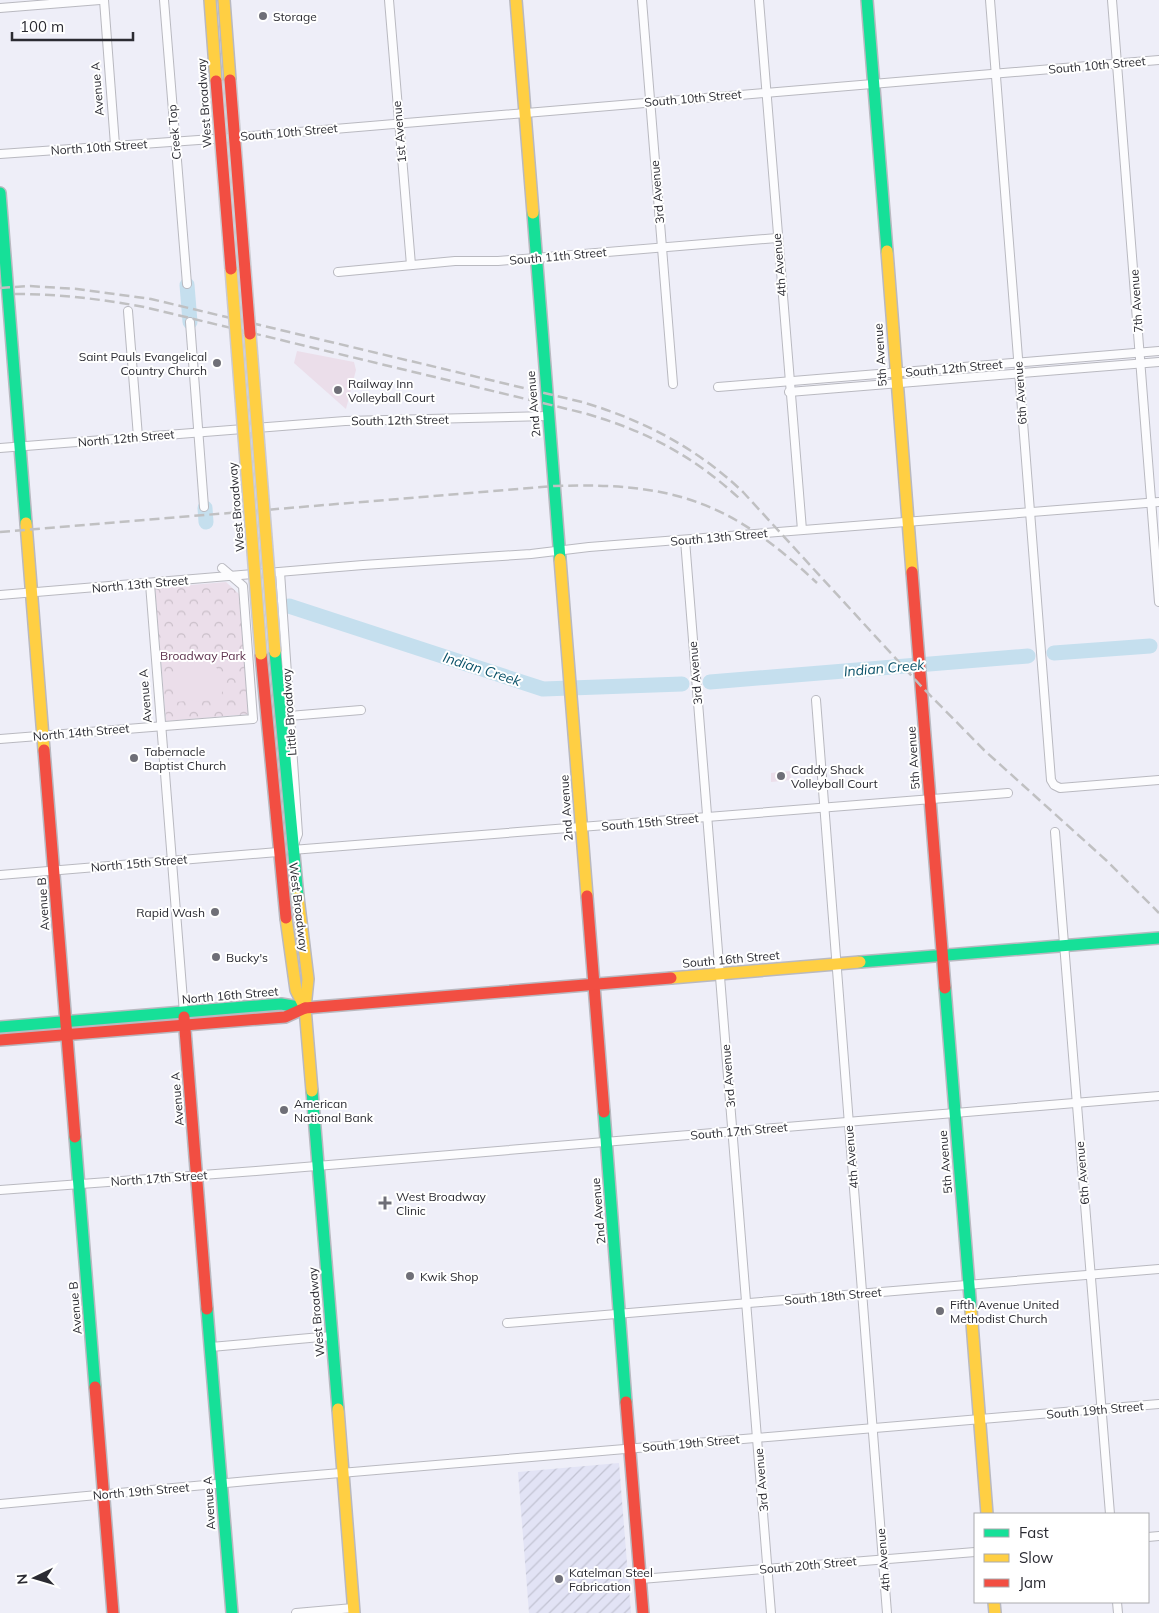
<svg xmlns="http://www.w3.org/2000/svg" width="1159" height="1613" font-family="Mulish,sans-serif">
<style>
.industrial{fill:url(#industrial-furrows)}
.forest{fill:url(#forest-crowns)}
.pitch{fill:#ebdeea}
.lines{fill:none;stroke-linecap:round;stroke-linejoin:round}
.river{stroke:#c5dfee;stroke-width:15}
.street-casing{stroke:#b9b9c0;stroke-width:10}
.fast-casing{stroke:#b9b9c0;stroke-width:14}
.slow-casing{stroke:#b9b9c0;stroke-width:14}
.jam-casing{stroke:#b9b9c0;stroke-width:14}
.street{stroke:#fcfcfe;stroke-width:8}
.fast{stroke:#16e098;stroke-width:11}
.slow{stroke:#ffcf43;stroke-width:11}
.jam{stroke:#f24e42;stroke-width:11}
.rail{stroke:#c0c0c2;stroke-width:2.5;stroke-dasharray:10 5;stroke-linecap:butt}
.slow-bridge-casing{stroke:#cacad0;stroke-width:14;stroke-linecap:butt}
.jam-bridge-casing{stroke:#cacad0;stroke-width:14;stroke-linecap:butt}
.slow-bridge{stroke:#ffcf43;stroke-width:11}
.jam-bridge{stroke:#f24e42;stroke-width:11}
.poi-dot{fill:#6f6f77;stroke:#fff;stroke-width:2}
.labels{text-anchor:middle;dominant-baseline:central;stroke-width:4;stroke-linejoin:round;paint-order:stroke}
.poi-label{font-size:12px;fill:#2b2b32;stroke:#fff;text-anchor:start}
.street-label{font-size:12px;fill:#2b2b32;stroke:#fff}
.park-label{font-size:12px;fill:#5d314d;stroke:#fff}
.water-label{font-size:14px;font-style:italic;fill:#095168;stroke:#fff}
</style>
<defs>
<pattern id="industrial-furrows" width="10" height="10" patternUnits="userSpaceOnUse" patternTransform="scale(1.25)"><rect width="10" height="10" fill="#e2e3f5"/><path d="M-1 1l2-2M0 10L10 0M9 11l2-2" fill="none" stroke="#c2c3d2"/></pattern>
<pattern id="forest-crowns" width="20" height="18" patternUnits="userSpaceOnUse" patternTransform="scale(1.25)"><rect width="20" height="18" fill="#ebdeea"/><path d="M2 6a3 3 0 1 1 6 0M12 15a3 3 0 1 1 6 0" fill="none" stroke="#cabfc9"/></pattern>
</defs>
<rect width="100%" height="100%" fill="#eeeef8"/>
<polygon class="industrial" points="619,1463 631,1613 529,1613 518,1472"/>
<polygon class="forest" points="226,582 240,595 250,714 166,721 155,588"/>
<g class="pitch">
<polygon points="297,351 354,362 356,370 346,409 294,363"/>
<path d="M200 656 210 659C215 667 227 678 224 687 222 693 220 696 220 703L214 704 213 700 194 702 193 700 176 702 172 676 178 675V664Z"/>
<polygon points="790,771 791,780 771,782 771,773"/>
</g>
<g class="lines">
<g class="river">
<polyline points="187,285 190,322"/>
<polyline points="205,508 206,522"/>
<polyline points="289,606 543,689 682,684"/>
<polyline points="1054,653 1150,646"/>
<polyline points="710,682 1028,656"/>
</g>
<g class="street-casing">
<g id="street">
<polyline points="104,0 115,145"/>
<polyline points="164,0 187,284"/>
<polyline points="389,0 411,265"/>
<polyline points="642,0 673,384"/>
<polyline points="759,0 802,530"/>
<polyline points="990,0 1051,780 1054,785 1060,788 1159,780"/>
<polyline points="1112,0 1159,602"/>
<polyline points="0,8 100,0"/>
<polyline points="0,154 227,138 1159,60"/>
<polyline points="338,272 455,261 498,261 777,238"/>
<polyline points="128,311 138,437"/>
<polyline points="190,322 204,507"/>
<polyline points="718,387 1159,351"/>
<polyline points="789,392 1159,362"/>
<polyline points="0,448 345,421 548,416"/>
<polyline points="685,540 771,1613"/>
<polyline points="280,572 298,834 292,850 1008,793"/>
<polyline points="150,584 184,1013"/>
<polyline points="0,595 363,565 531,554 589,547 1159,502"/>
<polyline points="816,700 887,1613"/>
<polyline points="289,716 361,710"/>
<polyline points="0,739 253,719 243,586 222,568"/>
<polyline points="1055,832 1110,1514"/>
<polyline points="0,875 278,852"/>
<polyline points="0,1190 256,1171 1159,1096"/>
<polyline points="507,1323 1159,1269"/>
<polyline points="211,1347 332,1336"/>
<polyline points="0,1504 281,1478 1159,1404"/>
<polyline points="1148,1537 1159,1536"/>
<polyline points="641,1579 975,1552"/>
<polyline points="1117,1602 1118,1613"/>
<polyline points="296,1613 353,1608"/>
</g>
</g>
<g class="fast-casing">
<g id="fast">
<polyline points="867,0 887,251"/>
<polyline points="0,193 26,523"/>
<polyline points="533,213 560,559"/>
<polyline points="275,652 298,897"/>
<polyline points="860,962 1159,938"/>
<polyline points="945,988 971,1310"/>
<polyline points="0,1027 281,1004 305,1008"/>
<polyline points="312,1091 338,1409"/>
<polyline points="604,1112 626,1402"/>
<polyline points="75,1137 95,1387"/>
<polyline points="207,1309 232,1613"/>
</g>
</g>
<g class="slow-casing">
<g id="slow">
<polyline points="210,0 216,81"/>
<polyline points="224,0 230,80"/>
<polyline points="516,0 533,213"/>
<polyline points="887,251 912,572"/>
<polyline points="26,523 44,750"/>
<polyline points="560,559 587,896"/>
<polyline points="298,897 308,979 305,1008 312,1091"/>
<polyline points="286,918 296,990 305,1008"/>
<polyline points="671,978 860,962"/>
<polyline points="971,1310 987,1514"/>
<polyline points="338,1409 354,1613"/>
<polyline points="994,1602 995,1613"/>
</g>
</g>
<g class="jam-casing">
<g id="jam">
<polyline points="912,572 945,988"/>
<polyline points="261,654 286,918"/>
<polyline points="44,750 75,1137"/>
<polyline points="587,896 604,1112"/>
<polyline points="305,1008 671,978"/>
<polyline points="184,1017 207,1309"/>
<polyline points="0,1040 285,1017 305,1008"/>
<polyline points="95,1387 113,1613"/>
<polyline points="626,1402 643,1613"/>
</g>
</g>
<use href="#street" class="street"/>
<use href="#fast" class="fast"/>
<use href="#slow" class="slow"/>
<use href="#jam" class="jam"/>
<g class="rail">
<path d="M0 288 30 286 77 289 151 299 582 402C643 420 697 448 743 492L921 686 984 750 1107 861 1159 913"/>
<path d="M15 294C59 294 101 299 144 307L584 413C646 431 692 455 740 499"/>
<path d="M0 532 554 486C673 482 730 501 817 583"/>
</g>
<g class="slow-bridge-casing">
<g id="slow-bridge">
<polyline points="231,269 261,654"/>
<polyline points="250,334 275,652"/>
</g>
</g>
<g class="jam-bridge-casing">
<g id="jam-bridge">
<polyline points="230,80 250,334"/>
<polyline points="216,81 231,269"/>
</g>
</g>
<use href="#slow-bridge" class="slow-bridge"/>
<use href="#jam-bridge" class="jam-bridge"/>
</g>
<g class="poi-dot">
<circle cx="263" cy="16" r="5"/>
<circle cx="217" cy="363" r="5"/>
<circle cx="338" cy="390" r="5"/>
<circle cx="134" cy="758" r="5"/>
<circle cx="781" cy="776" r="5"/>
<circle cx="215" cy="912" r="5"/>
<circle cx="216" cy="957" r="5"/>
<circle cx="284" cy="1110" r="5"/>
<path d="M382.5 1195.5h5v5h5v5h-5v5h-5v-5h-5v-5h5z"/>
<circle cx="410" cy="1276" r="5"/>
<circle cx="940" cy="1311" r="5"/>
<circle cx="559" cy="1579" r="5"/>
</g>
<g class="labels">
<g class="poi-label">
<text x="273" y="16">Storage</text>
<text x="207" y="356" text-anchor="end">Saint Pauls Evangelical<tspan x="207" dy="14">Country Church</tspan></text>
<text x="348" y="383">Railway Inn<tspan x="348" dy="14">Volleyball Court</tspan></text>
<text x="144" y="751">Tabernacle<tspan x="144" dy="14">Baptist Church</tspan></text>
<text x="791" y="769">Caddy Shack<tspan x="791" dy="14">Volleyball Court</tspan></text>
<text x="205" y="912" text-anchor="end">Rapid Wash</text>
<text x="226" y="957">Bucky's</text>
<text x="294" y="1103">American<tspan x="294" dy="14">National Bank</tspan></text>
<text x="396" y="1196">West Broadway<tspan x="396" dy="14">Clinic</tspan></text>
<text x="420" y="1276">Kwik Shop</text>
<text x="950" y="1304">Fifth Avenue United<tspan x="950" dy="14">Methodist Church</tspan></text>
<text x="569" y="1572">Katelman Steel<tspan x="569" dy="14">Fabrication</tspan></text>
</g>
<g class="street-label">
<text transform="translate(1097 65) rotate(-5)">South 10th Street</text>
<text transform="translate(97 89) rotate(-95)">Avenue A</text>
<text transform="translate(693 98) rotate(-5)">South 10th Street</text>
<text transform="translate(204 103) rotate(-94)">West Broadway</text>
<text transform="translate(174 132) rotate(-95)">Creek Top</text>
<text transform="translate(289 132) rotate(-5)">South 10th Street</text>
<text transform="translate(399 132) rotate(-95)">1st Avenue</text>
<text transform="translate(99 147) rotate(-4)">North 10th Street</text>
<text transform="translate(657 192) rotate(-95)">3rd Avenue</text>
<text transform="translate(558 256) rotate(-5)">South 11th Street</text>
<text transform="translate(779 265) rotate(-95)">4th Avenue</text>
<text transform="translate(1136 301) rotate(-94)">7th Avenue</text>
<text transform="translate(880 355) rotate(-94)">5th Avenue</text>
<text transform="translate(954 368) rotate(-5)">South 12th Street</text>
<text transform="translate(1020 393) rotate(-94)">6th Avenue</text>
<text transform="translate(533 404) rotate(-95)">2nd Avenue</text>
<text transform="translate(400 420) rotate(-1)">South 12th Street</text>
<text transform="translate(126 438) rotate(-5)">North 12th Street</text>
<text transform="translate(236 507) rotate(-95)">West Broadway</text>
<text transform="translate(719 537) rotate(-5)">South 13th Street</text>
<text transform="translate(140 584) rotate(-5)">North 13th Street</text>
<text transform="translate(695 673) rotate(-95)">3rd Avenue</text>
<text transform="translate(145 696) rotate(-95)">Avenue A</text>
<text transform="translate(289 712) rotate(-94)">Little Broadway</text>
<text transform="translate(81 732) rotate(-5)">North 14th Street</text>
<text transform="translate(913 758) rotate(-94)">5th Avenue</text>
<text transform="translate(566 808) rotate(-94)">2nd Avenue</text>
<text transform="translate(650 822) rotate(-5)">South 15th Street</text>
<text transform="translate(139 863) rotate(-5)">North 15th Street</text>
<text transform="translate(43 904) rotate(-94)">Avenue B</text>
<text transform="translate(299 907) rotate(83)">West Broadway</text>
<text transform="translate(731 959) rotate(-5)">South 16th Street</text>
<text transform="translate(230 995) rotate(-5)">North 16th Street</text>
<text transform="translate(728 1076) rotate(-95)">3rd Avenue</text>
<text transform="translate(177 1099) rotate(-95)">Avenue A</text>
<text transform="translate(739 1131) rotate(-5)">South 17th Street</text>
<text transform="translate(851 1157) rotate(-95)">4th Avenue</text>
<text transform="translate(945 1162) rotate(-95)">5th Avenue</text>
<text transform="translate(1082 1173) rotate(-95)">6th Avenue</text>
<text transform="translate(159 1178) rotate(-4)">North 17th Street</text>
<text transform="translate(598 1211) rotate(-95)">2nd Avenue</text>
<text transform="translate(833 1296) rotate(-5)">South 18th Street</text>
<text transform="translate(75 1308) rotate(-95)">Avenue B</text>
<text transform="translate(316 1312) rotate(-95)">West Broadway</text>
<text transform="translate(1095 1410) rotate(-5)">South 19th Street</text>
<text transform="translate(691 1443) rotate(-5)">South 19th Street</text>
<text transform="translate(761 1480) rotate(-95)">3rd Avenue</text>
<text transform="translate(141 1491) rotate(-5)">North 19th Street</text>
<text transform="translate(209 1503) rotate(-94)">Avenue A</text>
<text transform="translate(883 1560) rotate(-95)">4th Avenue</text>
<text transform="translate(808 1565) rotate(-5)">South 20th Street</text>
</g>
<g class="park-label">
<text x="203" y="655">Broadway Park</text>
</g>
<g class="water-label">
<text transform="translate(884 668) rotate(-5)">Indian Creek</text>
<text transform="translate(482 669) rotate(18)">Indian Creek</text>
</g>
</g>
<rect x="974" y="1513" width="175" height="90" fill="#ffffff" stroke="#aaaaad"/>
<rect x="984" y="1529" width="25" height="8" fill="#16e098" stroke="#aaaaad"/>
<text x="1019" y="1538" font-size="15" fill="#2b2b32">Fast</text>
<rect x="984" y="1554" width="25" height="8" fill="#ffcf43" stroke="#aaaaad"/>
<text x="1019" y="1563" font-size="15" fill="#2b2b32">Slow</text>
<rect x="984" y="1579" width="25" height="8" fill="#f24e42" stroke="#aaaaad"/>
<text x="1019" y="1588" font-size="15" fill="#2b2b32">Jam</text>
<g transform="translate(35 1578) rotate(265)" stroke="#ffffff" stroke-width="4" paint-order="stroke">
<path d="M0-4L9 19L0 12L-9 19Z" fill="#2b2b32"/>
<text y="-8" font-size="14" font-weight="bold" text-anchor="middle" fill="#2b2b32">N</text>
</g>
<path d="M12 32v8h121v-8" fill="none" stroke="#2b2b32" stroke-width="2.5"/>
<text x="20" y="32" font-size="15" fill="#2b2b32" stroke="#ffffff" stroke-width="4" paint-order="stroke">100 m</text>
</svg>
